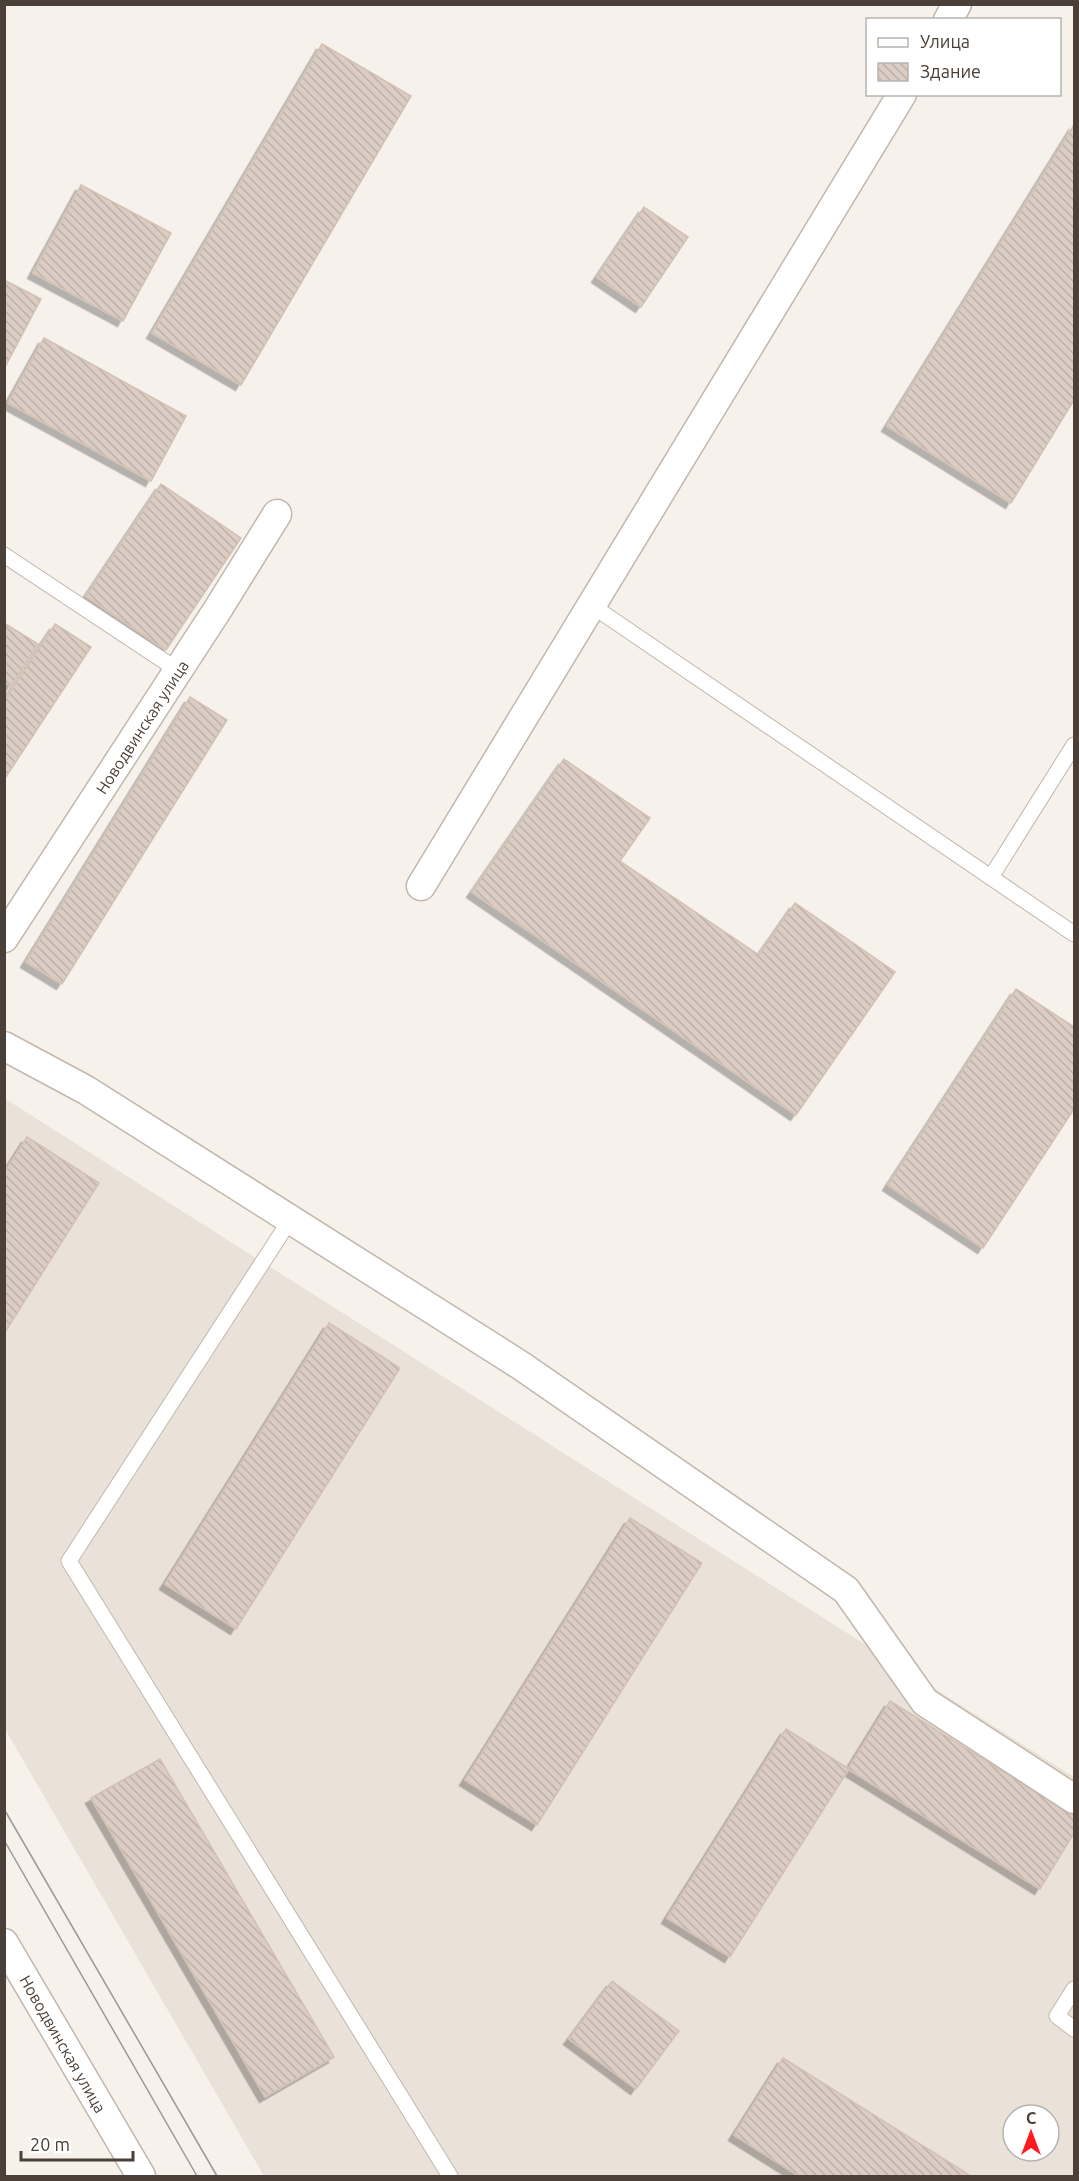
<svg xmlns="http://www.w3.org/2000/svg" width="1079" height="2181" font-family="Ubuntu,sans-serif">
<style>
.residential{fill:#eae2d9;fill-rule:evenodd}
.building{fill:url(#building-back-hatch);stroke:#d3c1b3;stroke-width:1.5;filter:url(#shadow)}
.lines{fill:none;stroke-linecap:round;stroke-linejoin:round}
.service-casing{stroke:#c2b7ad;stroke-width:17}
.minor-casing{stroke:#c2b7ad;stroke-width:31}
.service{stroke:#fff;stroke-width:15}
.minor{stroke:#fff;stroke-width:28}
.tram{stroke:#999;stroke-width:1.5}
.labels{text-anchor:middle;dominant-baseline:central;stroke-width:4.5;stroke-linejoin:round;paint-order:stroke}
.street-label{font-size:16px;fill:#4b4038;stroke:#fff}
</style>
<defs>
<pattern id="building-back-hatch" width="6" height="6" patternUnits="userSpaceOnUse" patternTransform="scale(1.5)"><rect width="6" height="6" fill="#dbcdc3"/><path d="M-1 5l2 2M0 0l6 6M5-1l2 2" fill="none" stroke="#bdb1a8"/></pattern>
<filter id="shadow"><feDropShadow dx="-5.5" dy="5.5" stdDeviation="0" flood-color="#0004"/></filter>
</defs>
<rect width="100%" height="100%" fill="#f6f1eb"/>
<path class="residential" d="M4 1098 1074 1777V2176H264L5 1729ZM1013 2115H1049V2151H1013Z"/>
<g class="building">
<polygon points="322,44 411,96 241,385 152,333"/>
<polygon points="1074,125 1074,400 1011,503 887,426"/>
<polygon points="81,185 171,233 123,321 33,273"/>
<polygon points="644,207 688,237 641,307 597,277"/>
<polygon points="4,280 41,299 4,369"/>
<polygon points="44,338 186,416 151,481 8,403"/>
<polygon points="161,484 241,538 166,650 86,596"/>
<polygon points="4,623 38,644 11,686 4,682"/>
<polygon points="55,624 91,647 4,780 4,701"/>
<polygon points="190,697 227,720 62,984 26,962"/>
<polygon points="564,759 650,818 620,861 759,955 795,903 895,972 796,1115 472,892"/>
<polygon points="1016,989 1074,1027 1074,1109 983,1248 888,1185"/>
<polygon points="27,1137 99,1183 4,1334 4,1173"/>
<polygon points="329,1323 400,1368 236,1629 165,1584"/>
<polygon points="630,1518 702,1563 537,1825 465,1780"/>
<polygon points="890,1701 1074,1816 1074,1833 1040,1889 848,1769"/>
<polygon points="786,1729 849,1769 730,1957 667,1918"/>
<polygon points="160,1759 334,2057 265,2097 91,1798"/>
<polygon points="612,1981 679,2031 636,2089 569,2039"/>
<polygon points="783,2058 971,2176 799,2176 734,2135"/>
</g>
<g class="lines">
<g class="service-casing">
<g id="service">
<polyline points="4,555 179,671"/>
<polyline points="591,605 1074,934"/>
<polyline points="991,877 1074,745"/>
<polyline points="290,1220 69,1561 450,2176"/>
<polyline points="1074,1989 1057,2016 1074,2029"/>
</g>
</g>
<g class="minor-casing">
<g id="minor">
<polyline points="948,20 957,4"/>
<polyline points="421,886 902,94"/>
<polyline points="4,938 218,609 277,514"/>
<polyline points="4,1046 86,1090 520,1365 846,1590 925,1702 1074,1799"/>
<polyline points="4,1943 141,2176"/>
</g>
</g>
<use href="#service" class="service"/>
<use href="#minor" class="minor"/>
<g class="tram">
<polyline points="4,1809 217,2176"/>
<polyline points="4,1840 197,2176"/>
</g>
</g>
<g class="labels">
<g class="street-label">
<text transform="translate(142 727) rotate(-57)">Новодвинская улица</text>
<text transform="translate(63 2044) rotate(60)">Новодвинская улица</text>
</g>
</g>
<rect width="1079" height="2181" fill="none" stroke="#4b4038" stroke-width="12"/>
<rect x="866" y="18" width="195" height="78" fill="#ffffff" stroke="#b7b3af" stroke-width="1.5"/>
<rect x="878" y="38" width="30" height="9" fill="#ffffff" stroke="#b7b3af" stroke-width="1.5"/>
<text x="920" y="48" font-size="18" fill="#4b4038">Улица</text>
<rect x="878" y="63" width="30" height="18" fill="url(#building-back-hatch)" stroke="#b7b3af" stroke-width="1.5"/>
<text x="920" y="78" font-size="18" fill="#4b4038">Здание</text>
<g transform="translate(1031 2133)"><circle r="28" fill="#ffffff" stroke="#b7b3af" stroke-width="1.5"/>
<path d="M0-4.5L10 22L0 15L-10 22Z" fill="#ff1921"/>
<text y="-9" font-size="16" font-weight="bold" text-anchor="middle" fill="#4b4038">С</text>
</g>
<path d="M21 2151v9h112v-9" fill="none" stroke="#4b4038" stroke-width="3"/>
<text x="30" y="2151" font-size="18" fill="#4b4038" stroke="#ffffff" stroke-width="4.5" paint-order="stroke">20 m</text>
</svg>
